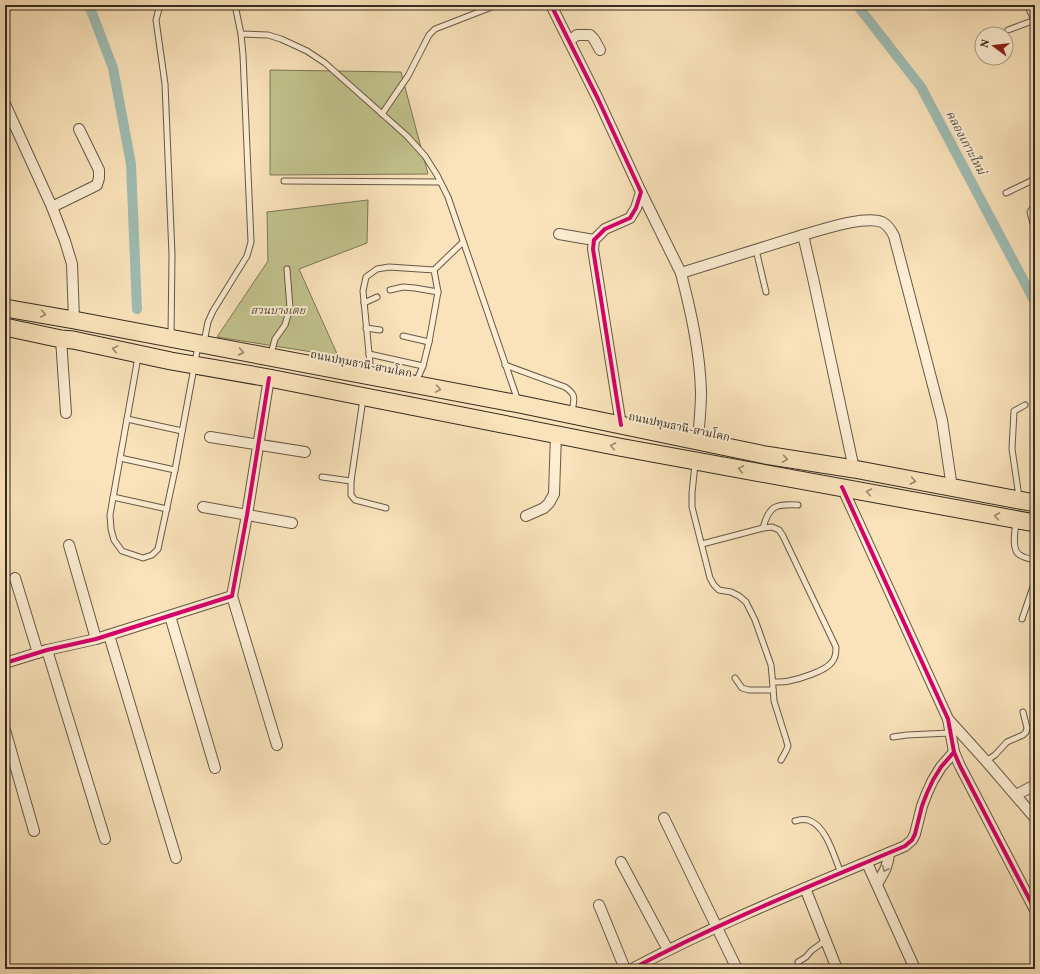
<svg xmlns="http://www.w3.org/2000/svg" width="1040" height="974" font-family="Vollkorn,'Noto Serif Thai',serif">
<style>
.green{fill:#c2c38d;stroke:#7c7756}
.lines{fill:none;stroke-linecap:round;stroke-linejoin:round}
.canal{stroke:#9fbdb4;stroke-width:10}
.lane-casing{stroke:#665947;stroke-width:7}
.street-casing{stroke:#665947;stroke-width:12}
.primary-casing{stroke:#352b20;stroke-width:19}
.lane{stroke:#fcedd3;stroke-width:5}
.street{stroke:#fcedd3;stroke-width:10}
.primary{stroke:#fae3bb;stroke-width:17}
.cycleway-casing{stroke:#fcedd3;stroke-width:6}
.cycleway{stroke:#d6006c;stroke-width:4}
.oneway{stroke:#98876e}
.oneway2{stroke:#988c7a}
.labels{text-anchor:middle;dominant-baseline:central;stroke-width:4;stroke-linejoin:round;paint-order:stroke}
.park-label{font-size:11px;font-style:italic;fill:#58513b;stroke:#fcedd3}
.street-label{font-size:11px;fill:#352b20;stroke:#fcedd3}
.water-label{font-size:12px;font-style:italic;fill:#505045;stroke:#fcedd3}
</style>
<rect width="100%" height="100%" fill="#fae3bb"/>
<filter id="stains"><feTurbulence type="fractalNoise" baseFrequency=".005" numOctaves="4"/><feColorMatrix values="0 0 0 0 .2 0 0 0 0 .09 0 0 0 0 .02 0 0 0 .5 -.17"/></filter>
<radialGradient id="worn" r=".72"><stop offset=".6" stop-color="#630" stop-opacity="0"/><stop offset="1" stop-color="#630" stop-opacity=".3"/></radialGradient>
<g class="green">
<polygon points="270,70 401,72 428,174 270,175"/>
<polygon points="368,200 367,243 299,269 338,356 217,337 268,261 267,212"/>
</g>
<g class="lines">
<g class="canal">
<polyline points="89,5 113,68 131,164 137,309"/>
<polyline points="857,5 921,87 1035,302"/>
</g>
<g class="lane-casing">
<g id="lane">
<polyline points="160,5 156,20 165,84 172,255 171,335"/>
<polyline points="1008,30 1035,20"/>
<polyline points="241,34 268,35 281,39 307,51 325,63 407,136 425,156 437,175 448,197 518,401"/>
<polyline points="382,114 408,76 429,35 435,29 497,5"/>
<polyline points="284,181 440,182"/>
<polyline points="1006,193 1035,179"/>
<polyline points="1035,205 1030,212 1035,231"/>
<polyline points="756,250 766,292"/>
<polyline points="434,270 463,242"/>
<polyline points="390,290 403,287 415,288 438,292"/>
<polyline points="364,303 377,297"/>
<polyline points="366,328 380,330"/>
<polyline points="403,336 429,342"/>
<polyline points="204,342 208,322 213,311 247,256 251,242 243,55 241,34 235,5"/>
<polyline points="271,354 275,339 285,325 290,308 287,269"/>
<polyline points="369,354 423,366"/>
<polyline points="138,357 110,515 111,529 114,540 122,551 143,558 152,555 158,549 175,470 198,346"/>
<path d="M505 365 565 387C577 395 574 399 572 412"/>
<polyline points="371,374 363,291 366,277 377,269 389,267 434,270 438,292 429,342 423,366 416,382"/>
<polyline points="363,399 351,481 351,495 355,500 386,508"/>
<polyline points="127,419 182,431"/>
<polyline points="120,458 175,470"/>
<polyline points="695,464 692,493 692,507 710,578 714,585 719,590 731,592 739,596 746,602 755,620 771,665 772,675 774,701 786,739 788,746 786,751 781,760"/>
<polyline points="322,477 351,481"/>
<polyline points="113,497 167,509"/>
<polyline points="1019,497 1012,449 1014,411 1025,405"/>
<path d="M1016 522C1015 531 1011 551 1020 555 1024 558 1030 559 1035 560"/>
<path d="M763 528C769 505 776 504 798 505"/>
<path d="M702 544 744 533 763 528 772 527 779 530 783 536 836 647C836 652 836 658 832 662 826 671 799 679 789 681 784 682 778 682 773 682"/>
<polyline points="1022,619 1035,581"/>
<polyline points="735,678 742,688 749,690 773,690"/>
<polyline points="893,737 907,735 950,733"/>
<polyline points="986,761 995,755 1007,742 1023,735 1026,732 1027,728 1023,712"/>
<path d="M795 821C799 820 804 819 808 820 827 826 834 857 841 873"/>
<polyline points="798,962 806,957 811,951 826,940"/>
</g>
</g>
<g class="street-casing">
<g id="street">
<polyline points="551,5 598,99 641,192 636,208 630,218 605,229 594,240 593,249 621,425"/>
<polyline points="1030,5 1035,16"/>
<polyline points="569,41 577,35 590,35 594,39 600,50"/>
<polyline points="5,104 52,207 65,241 72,264 74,320"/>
<polyline points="641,192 681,273 803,235 813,278 854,469"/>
<polyline points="52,207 97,185 99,178 99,170 79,129"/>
<polyline points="559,234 594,240"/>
<path d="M803 235C821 230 864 215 882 222 888 225 891 230 894 236L942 420 952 488"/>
<path d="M681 273C691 312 700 352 701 392 701 409 699 425 698 442"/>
<polyline points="61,339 66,413"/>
<polyline points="210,437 305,452"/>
<polyline points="842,487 948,719 954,752 960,766 1035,910"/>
<polyline points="203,507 292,523"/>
<polyline points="526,516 544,508 549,503 554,494 556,434"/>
<polyline points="69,545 96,639"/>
<polyline points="15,578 38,653"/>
<polyline points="232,596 277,745"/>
<polyline points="170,616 215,768"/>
<polyline points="109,635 176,858"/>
<polyline points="47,650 105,839"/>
<polyline points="5,663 47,650 96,639 232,596 247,515 269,378"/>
<polyline points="948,719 986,761 1035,818"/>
<polyline points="5,730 34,831"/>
<polyline points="1016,795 1035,785"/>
<polyline points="664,818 737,969"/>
<polyline points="621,862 668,950"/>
<polyline points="867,863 915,969"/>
<path d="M877 884C884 872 888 867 889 853"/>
<polyline points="805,888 837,969"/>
<polyline points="599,905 625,969"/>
<path d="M632 969C720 922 813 885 905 846L912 840 915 834 922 806 927 793 933 780 941 767 954 752"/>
</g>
</g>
<g class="primary-casing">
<g id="primary">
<polyline points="5,308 74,320 519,404 765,455 854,469 1035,503"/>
<polyline points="5,327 61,339 73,340 171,361 269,378 619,447 1035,523"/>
</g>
</g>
<use href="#lane" class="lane"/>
<use href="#street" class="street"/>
<use href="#primary" class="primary"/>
<g class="cycleway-casing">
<g id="cycleway">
<polyline points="551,5 598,99 641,192 636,208 630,218 605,229 594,240 593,249 621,425"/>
<polyline points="842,487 948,719 954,752 960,766 1035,910"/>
<polyline points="5,663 47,650 96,639 232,596 247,515 269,378"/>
<path d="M632 969C720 922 813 885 905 846L912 840 915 834 922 806 927 793 933 780 941 767 954 752"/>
</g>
</g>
<use href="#cycleway" class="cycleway"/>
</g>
<defs><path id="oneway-chevron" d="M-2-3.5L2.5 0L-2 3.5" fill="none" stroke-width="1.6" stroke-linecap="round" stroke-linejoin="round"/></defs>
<g class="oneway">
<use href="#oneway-chevron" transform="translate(43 314) rotate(10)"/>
<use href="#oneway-chevron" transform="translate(115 349) rotate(-168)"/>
<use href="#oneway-chevron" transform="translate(241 352) rotate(11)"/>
<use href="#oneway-chevron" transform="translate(438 389) rotate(10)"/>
<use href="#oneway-chevron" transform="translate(613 446) rotate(-169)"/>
<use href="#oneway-chevron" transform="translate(785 459) rotate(9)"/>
<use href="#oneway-chevron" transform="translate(741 469) rotate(-170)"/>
<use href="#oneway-chevron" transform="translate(913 481) rotate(11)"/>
<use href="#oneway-chevron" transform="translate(869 492) rotate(-170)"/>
<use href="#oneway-chevron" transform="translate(997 516) rotate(-170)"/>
</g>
<use class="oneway2" href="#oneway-chevron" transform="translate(885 869) rotate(116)"/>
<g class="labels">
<g class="park-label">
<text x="278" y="311">สวนบางเตย</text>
</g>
<g class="street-label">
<text transform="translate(361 365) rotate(11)">ถนนปทุมธานี-สามโคก</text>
<text transform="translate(679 428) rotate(12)">ถนนปทุมธานี-สามโคก</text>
</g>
<g class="water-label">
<text transform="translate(965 143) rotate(62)">คลองเกาะใหม่</text>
</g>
</g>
<rect width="1040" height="974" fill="none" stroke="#fae3bb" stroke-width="20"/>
<rect x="6" y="6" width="1028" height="962" fill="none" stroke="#352b20" stroke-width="2"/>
<rect x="10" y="10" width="1020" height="954" fill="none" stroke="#352b20"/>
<g transform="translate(994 46) rotate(285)"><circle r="19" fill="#fcedd3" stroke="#ac9f8b"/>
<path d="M0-3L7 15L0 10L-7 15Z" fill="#8f2418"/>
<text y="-6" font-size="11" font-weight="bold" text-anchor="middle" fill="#352b20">N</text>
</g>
<rect width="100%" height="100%" filter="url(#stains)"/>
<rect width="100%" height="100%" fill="url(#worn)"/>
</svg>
